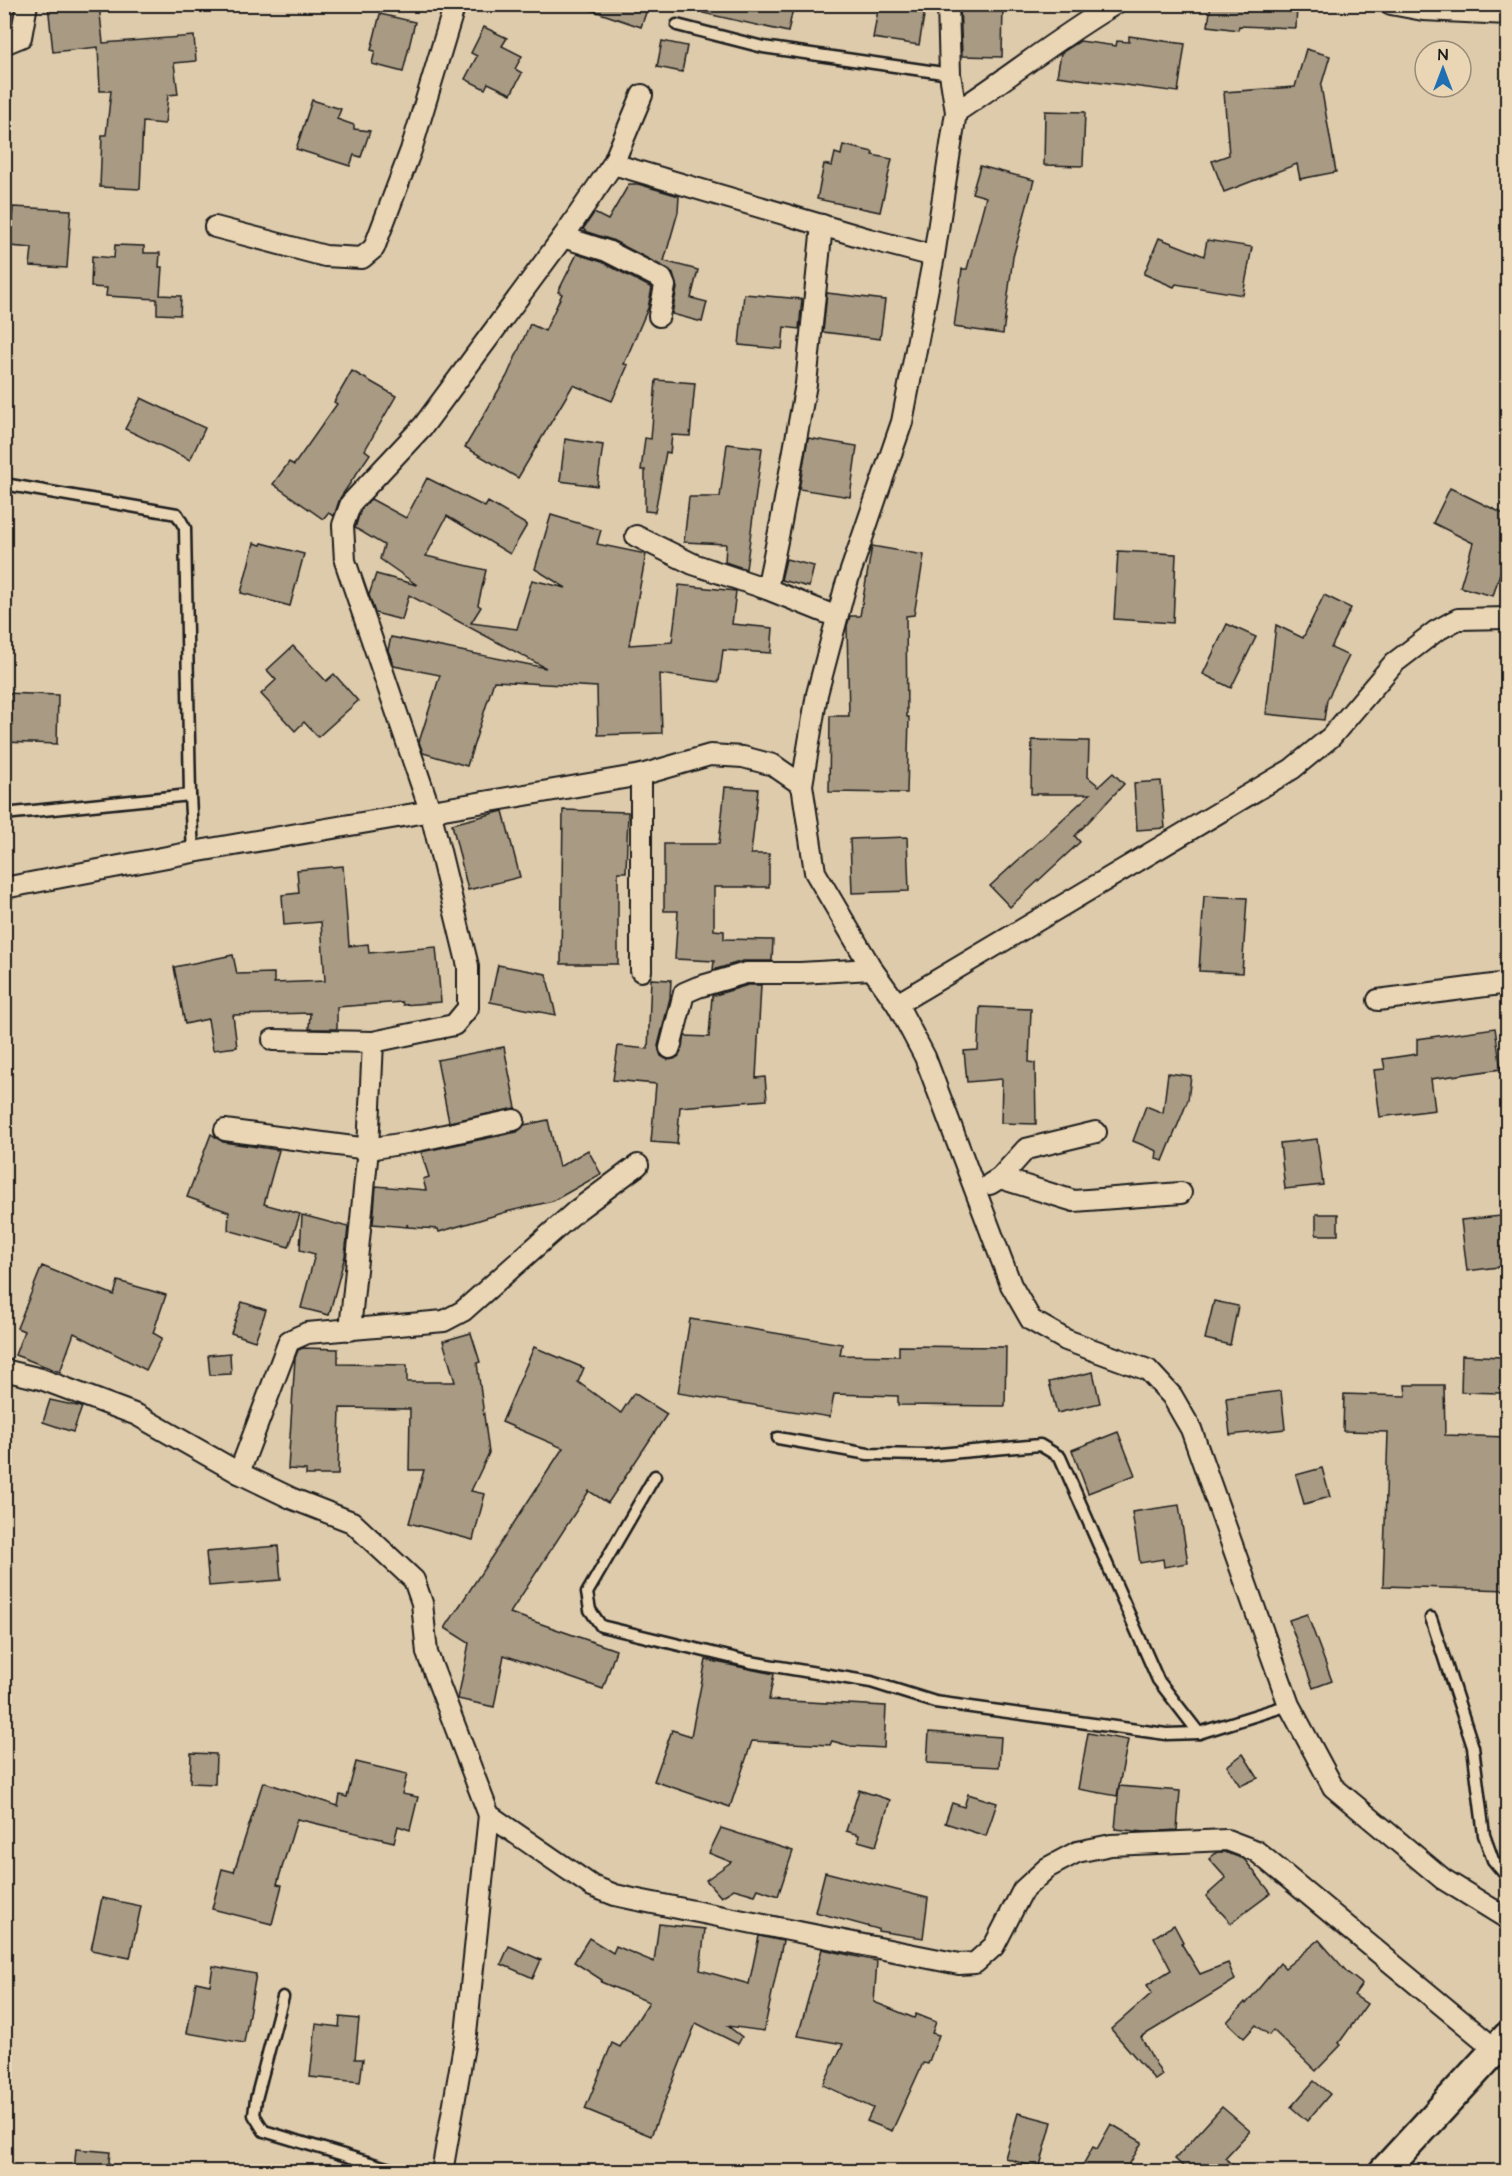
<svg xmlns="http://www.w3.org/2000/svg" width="1512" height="2176" font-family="'Architects Daughter',sans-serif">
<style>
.building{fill:#a89a83;stroke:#1c1c1c;stroke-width:1.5}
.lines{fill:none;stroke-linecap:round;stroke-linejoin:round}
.service-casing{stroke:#1c1c1c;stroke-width:15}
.minor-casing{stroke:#1c1c1c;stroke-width:24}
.secondary-casing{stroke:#1c1c1c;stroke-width:33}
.service{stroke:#ead6b5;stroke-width:10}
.minor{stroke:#ead6b5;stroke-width:20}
.secondary{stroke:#ead6b5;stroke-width:28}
</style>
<rect width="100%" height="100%" fill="#decbac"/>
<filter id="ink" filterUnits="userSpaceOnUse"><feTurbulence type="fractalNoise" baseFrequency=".0167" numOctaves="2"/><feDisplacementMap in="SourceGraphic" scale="12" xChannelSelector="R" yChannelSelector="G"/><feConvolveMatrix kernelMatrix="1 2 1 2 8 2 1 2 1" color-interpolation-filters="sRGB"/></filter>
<g filter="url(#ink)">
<g class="building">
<polygon points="48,4 99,4 103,43 194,36 196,61 174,63 178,94 168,95 165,124 143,122 140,189 100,187 102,135 106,135 111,91 100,91 98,47 53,52"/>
<polygon points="585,4 649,4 641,27 585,8"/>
<polygon points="704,4 794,4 788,32 703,13"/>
<polygon points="879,4 926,4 919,45 873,38"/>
<polygon points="960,4 1003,4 1002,57 962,56"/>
<polygon points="1211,4 1297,4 1296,28 1239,26 1238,30 1208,26"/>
<polygon points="380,14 415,22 403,72 372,64 375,51 371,50"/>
<polygon points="484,27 507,38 502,46 522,56 515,69 522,73 511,94 488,83 485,89 465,79 477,56 471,53"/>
<polygon points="1129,36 1185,44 1178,92 1057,76 1061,53 1080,41 1116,46 1117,41 1129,42"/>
<polygon points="662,41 687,46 682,72 657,67"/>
<polygon points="1306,49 1330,56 1321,86 1336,172 1300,179 1297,164 1224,192 1212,161 1229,155 1224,92 1295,87"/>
<polygon points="312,100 341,109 337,119 354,125 354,129 370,131 361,157 354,155 350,166 296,149"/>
<polygon points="1045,111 1085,112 1083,166 1044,165"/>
<polygon points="843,145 873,152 872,155 892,159 880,212 817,199 824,164 832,166 835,153 841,155"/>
<polygon points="980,166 1034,180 1013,257 1003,334 954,327 962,269 967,269 986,197 972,193"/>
<polygon points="629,184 638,184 679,196 678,212 664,261 698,270 691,298 707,302 702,322 672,314 677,288 673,274 668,269 612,240 587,232 583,229 594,213 608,220"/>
<polygon points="13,207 71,210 67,268 30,266 32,248 10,246"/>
<polygon points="1159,238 1204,256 1207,240 1252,247 1243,295 1176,284 1174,287 1144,274"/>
<polygon points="115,245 144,246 144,253 160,253 159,267 162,267 160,295 181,296 180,315 157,314 157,299 106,296 107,288 91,287 92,256 114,258"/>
<polygon points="577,254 602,262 652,288 648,308 624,364 628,365 612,401 573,385 518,478 465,447 507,376 530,324 545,331 562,294 558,292"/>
<polygon points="827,293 885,300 880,339 823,332"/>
<polygon points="744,294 802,299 799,329 784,327 782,349 739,345"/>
<polygon points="352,371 396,396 365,450 370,454 340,498 334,516 328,513 323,519 273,484 289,462 294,465 337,404 334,402"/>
<polygon points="656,380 695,383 690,436 672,435 670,453 666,452 655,512 645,511 645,470 641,470 645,438 651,439"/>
<polygon points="141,398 205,428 190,460 125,429"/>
<polygon points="808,438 857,446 850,497 799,489"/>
<polygon points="565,439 603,445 597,486 560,481"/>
<polygon points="727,444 762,448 746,569 725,562 726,544 684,542 689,497 720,497"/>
<polygon points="427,478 485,507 488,502 527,525 510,554 447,516 426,556 486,570 478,605 481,607 471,623 517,629 532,580 566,588 535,569 551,515 601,530 597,544 646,554 629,645 672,642 679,585 736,591 732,624 773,628 771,653 723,650 719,682 660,674 662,733 598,735 597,687 494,681 467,766 423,753 419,742 440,675 394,666 388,650 391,637 546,668 409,595 402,620 375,613 369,595 376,574 417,585 380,559 384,545 355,528 361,509 371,499 406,518"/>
<polygon points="1450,488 1508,516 1508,575 1500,573 1493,596 1460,587 1473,543 1433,523"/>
<polygon points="254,543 261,545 262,543 304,554 290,606 241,593"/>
<polygon points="872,546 924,555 914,615 906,616 907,717 909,717 907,793 829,792 830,716 849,716 847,626 850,616 860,616"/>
<polygon points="1118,551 1176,554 1173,623 1114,619"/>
<polygon points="786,559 814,566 809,587 781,580"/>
<polygon points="1324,595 1351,608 1331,648 1349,656 1327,700 1324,720 1266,714 1276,625 1303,638"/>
<polygon points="1227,624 1256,637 1231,688 1203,674"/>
<polygon points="293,646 326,681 334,674 358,701 318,737 304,722 295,731 261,694 276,680 267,670"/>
<polygon points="4,693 58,695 57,744 4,742"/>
<polygon points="1032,740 1089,741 1088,777 1099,786 1113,773 1124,784 1075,836 1080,842 1010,907 990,886 1090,794 1031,794"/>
<polygon points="1161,781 1165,828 1137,830 1134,783"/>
<polygon points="725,787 758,789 751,854 769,854 769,887 714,887 714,930 724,931 724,939 773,940 772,961 743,961 713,970 714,961 675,959 678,911 664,911 664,844 719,844"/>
<polygon points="563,810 628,812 626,872 618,872 618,964 561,964"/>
<polygon points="503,811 520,877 468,890 452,824"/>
<polygon points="907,837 909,891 852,893 850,839"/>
<polygon points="343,866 349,946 368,944 369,953 436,947 441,1002 403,1005 402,1002 337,1007 337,1029 309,1029 310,1013 233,1015 237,1047 213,1050 208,1019 185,1024 174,967 233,955 237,974 274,973 274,983 325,981 321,922 284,925 282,895 299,893 297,870"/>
<polygon points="1204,896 1247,898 1242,973 1199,971"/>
<polygon points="498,965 546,974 556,1015 490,1002"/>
<polygon points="651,979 671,980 670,998 658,1046 661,1056 668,1060 674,1059 679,1056 685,1036 709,1037 712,996 748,985 761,985 756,1078 765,1077 767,1100 680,1107 677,1144 651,1142 656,1084 613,1080 618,1046 648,1049"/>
<polygon points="980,1007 1031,1009 1029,1062 1035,1063 1036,1124 1001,1123 1002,1079 967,1082 964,1051 978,1050"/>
<polygon points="1495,1028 1501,1069 1431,1079 1435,1110 1380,1117 1374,1070 1385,1069 1383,1059 1417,1054 1417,1039"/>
<polygon points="504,1047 516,1108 449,1122 437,1060"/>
<polygon points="1168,1073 1191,1076 1188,1100 1163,1161 1156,1159 1157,1151 1133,1141 1146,1106 1163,1113"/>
<polygon points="548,1120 559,1167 588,1150 601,1174 553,1201 506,1212 439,1232 438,1229 408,1227 407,1224 407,1227 373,1224 376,1186 426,1190 423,1179 429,1177 421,1152 517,1132 524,1125"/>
<polygon points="211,1134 223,1142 279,1150 264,1204 300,1214 289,1247 228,1230 229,1212 187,1197"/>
<polygon points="1317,1139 1323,1185 1285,1189 1280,1143"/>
<rect x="1316" y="1214" width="22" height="21"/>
<polygon points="302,1215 348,1227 345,1256 329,1315 301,1308 315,1254 300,1250"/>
<polygon points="1501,1216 1506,1266 1467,1271 1461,1220"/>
<polygon points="42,1266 114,1295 118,1281 166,1295 153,1333 162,1338 146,1370 74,1333 60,1372 15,1355 24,1331 17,1328"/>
<polygon points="1214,1301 1238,1306 1230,1345 1205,1339"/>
<polygon points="242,1302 266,1310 255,1341 231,1333"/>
<polygon points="690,1319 842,1344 840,1355 899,1356 899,1346 1006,1347 1005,1406 898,1405 898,1396 834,1394 830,1417 678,1393"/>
<polygon points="471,1333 480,1362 477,1363 489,1453 471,1491 485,1494 473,1540 409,1523 424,1470 409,1470 410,1409 340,1408 338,1475 306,1475 306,1470 288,1469 295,1358 298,1350 303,1348 338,1349 338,1364 407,1365 407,1382 455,1382 443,1341"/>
<polygon points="534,1347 584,1368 578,1382 621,1413 634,1393 667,1414 608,1503 589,1491 510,1613 616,1650 603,1689 504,1655 494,1707 458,1699 469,1643 445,1628 563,1448 502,1422"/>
<polygon points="230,1353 231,1374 210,1375 208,1355"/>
<polygon points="1462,1355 1501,1357 1501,1393 1461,1392"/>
<polygon points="1093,1372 1100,1403 1057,1413 1049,1382"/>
<polygon points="1405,1385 1444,1385 1445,1435 1508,1437 1508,1590 1383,1586 1388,1432 1343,1431 1344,1394 1406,1396"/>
<polygon points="1281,1391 1285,1429 1230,1435 1226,1398"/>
<polygon points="50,1400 82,1407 73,1432 43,1422"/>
<polygon points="1118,1432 1135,1475 1088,1493 1072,1450"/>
<polygon points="1322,1468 1330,1497 1304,1504 1296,1475"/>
<polygon points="1179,1505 1188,1563 1164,1567 1163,1559 1140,1563 1132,1512"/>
<polygon points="278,1546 281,1580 209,1586 206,1552"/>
<polygon points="1307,1614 1332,1681 1313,1688 1289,1620"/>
<polygon points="706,1660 774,1674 769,1700 886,1706 884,1748 850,1746 832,1741 830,1745 752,1741 730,1807 654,1781 672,1730 691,1736"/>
<polygon points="929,1732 1001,1737 999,1767 927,1763"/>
<polygon points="1088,1733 1128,1740 1117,1796 1078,1789"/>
<polygon points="191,1753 216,1754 215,1784 190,1783"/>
<polygon points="1243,1754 1258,1778 1240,1786 1227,1766"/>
<polygon points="356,1762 407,1774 402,1794 418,1797 410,1830 398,1826 394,1842 297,1819 277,1884 282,1885 272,1924 212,1909 222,1869 234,1872 263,1782 338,1806 340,1795 347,1797"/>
<polygon points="1119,1786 1180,1791 1177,1830 1145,1832 1115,1829"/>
<polygon points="859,1790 890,1800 876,1846 858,1841 859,1835 846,1831"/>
<polygon points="968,1794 997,1803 986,1836 945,1823 952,1803 964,1807"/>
<polygon points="721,1828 793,1851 778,1896 758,1889 755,1895 734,1889 721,1897 706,1880 731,1862 709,1853"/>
<polygon points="1217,1852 1225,1852 1244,1859 1271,1893 1231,1923 1206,1896 1226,1878 1209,1859"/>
<polygon points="825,1872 928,1898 923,1938 878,1931 878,1929 815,1912"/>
<polygon points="102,1898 141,1906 130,1958 91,1950"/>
<polygon points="659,1924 705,1929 700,1970 749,1984 759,1936 783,1941 764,2031 728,2026 742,2037 738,2044 696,2023 651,2136 585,2109 612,2043 620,2047 649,2002 601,1982 602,1980 574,1962 589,1938 613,1953 616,1946 654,1962"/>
<polygon points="1174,1925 1183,1942 1181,1943 1200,1974 1228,1963 1235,1980 1141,2037 1162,2075 1155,2080 1111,2029 1152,1993 1147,1985 1171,1970 1154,1937"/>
<polygon points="1319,1940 1347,1972 1362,1984 1354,1995 1367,2004 1339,2043 1341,2045 1316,2071 1273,2030 1269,2035 1256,2025 1244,2038 1227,2022 1245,2002 1246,2004 1280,1963 1285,1968"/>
<polygon points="509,1946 541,1960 533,1978 501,1964"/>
<polygon points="822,1949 877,1961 874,2002 914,2018 916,2014 936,2022 932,2033 939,2035 928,2064 923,2063 892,2131 867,2121 873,2108 823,2085 843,2044 798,2036"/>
<polygon points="213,1966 256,1974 244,2043 187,2033 196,1982 210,1985"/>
<polygon points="340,2017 359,2019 355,2059 363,2059 360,2082 310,2077 316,2024 339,2027"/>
<polygon points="1314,2081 1330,2094 1307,2121 1291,2107"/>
<polygon points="1222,2107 1250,2131 1225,2158 1240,2172 1189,2172 1175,2159"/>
<polygon points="1018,2113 1052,2122 1040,2166 1031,2166 1005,2158"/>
<polygon points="1111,2124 1142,2142 1125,2172 1079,2172 1093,2147 1097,2149"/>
<polygon points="76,2149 110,2152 108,2172 74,2172"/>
</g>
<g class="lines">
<g class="service-casing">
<g id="service">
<polyline points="677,25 763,47 950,74"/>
<polyline points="4,484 177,514 185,528 190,795 193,852"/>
<polyline points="4,814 190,795"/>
<polyline points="778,1438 868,1454 928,1455 1040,1445 1060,1457 1158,1680 1199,1733 1289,1705"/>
<polyline points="655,1476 587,1593 590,1610 601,1626 750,1662 871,1682 935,1702 1166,1734 1199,1733"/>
<polyline points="1431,1618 1473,1747 1484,1835 1493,1860 1508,1878"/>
<polyline points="283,1997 256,2099 254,2115 264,2131 400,2172"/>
</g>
</g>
<g class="minor-casing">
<g id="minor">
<polyline points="948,4 950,74 956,112 934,256 902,422 845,588 817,694 802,785 815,872 872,969 897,1004 925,1057 1011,1285 1031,1320 1066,1340 1148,1370 1172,1396 1191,1429 1289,1705 1333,1787 1443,1879 1508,1919"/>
<polyline points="1391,4 1423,10 1508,14"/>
<polyline points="4,44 21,37 27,4"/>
<path d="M956 112C1010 77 1060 36 1115 4"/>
<polyline points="613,164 869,239 934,256"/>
<polyline points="215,227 325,256 362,258 374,248 411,150 455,4"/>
<polyline points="563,237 607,251 662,279 665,286 659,316"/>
<polyline points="636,536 693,564 767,589 837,617"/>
<polyline points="767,589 781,522 806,384 822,225"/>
<polyline points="641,775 641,971"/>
<polyline points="4,888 193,852 641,775 710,755 743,757 773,765 802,785"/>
<polyline points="1378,1000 1508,983"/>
<polyline points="897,1004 1292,769 1331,737 1394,663 1436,631 1458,619 1508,618"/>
<polyline points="273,1040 373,1042 454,1025 468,1008 468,966 430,810 345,561 343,525 351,503 424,425 563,237 613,164 642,95"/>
<polyline points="670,1048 684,993 698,987 746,973 800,973 872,969"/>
<polyline points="225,1130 368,1149 412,1142 514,1120"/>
<polyline points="1000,1178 1074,1201 1181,1193"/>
<polyline points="990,1184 1000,1178 1026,1149 1096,1132"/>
<polyline points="350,1330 368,1149 373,1042"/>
<polyline points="4,1370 41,1379 137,1415 239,1473 293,1499 352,1522 414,1580 422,1603 427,1653 489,1815 592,1886 615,1895 633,1899 959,1964 975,1963 994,1946 1023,1890 1047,1868 1077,1852 1111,1845 1227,1840 1256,1851 1495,2049"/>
<polyline points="239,1473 289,1341 307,1333 444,1321 463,1311 576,1211 638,1165"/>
<polyline points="442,2172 466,2034 489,1815"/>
</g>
</g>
<g class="secondary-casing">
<polyline id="secondary" points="1383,2172 1508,2036"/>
</g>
<use href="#service" class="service"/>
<use href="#minor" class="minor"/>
<use href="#secondary" class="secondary"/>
</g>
</g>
<rect width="1512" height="2176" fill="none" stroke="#ead6b5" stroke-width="24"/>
<rect x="12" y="12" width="1488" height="2152" fill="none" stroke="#1c1c1c" stroke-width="2" filter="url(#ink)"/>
<g transform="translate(1443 69)"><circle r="28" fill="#ead6b5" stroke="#988c78" stroke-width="1.5"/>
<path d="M0-4.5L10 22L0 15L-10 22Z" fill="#1f6fb2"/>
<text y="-9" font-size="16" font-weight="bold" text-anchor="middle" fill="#1c1c1c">N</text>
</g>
</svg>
